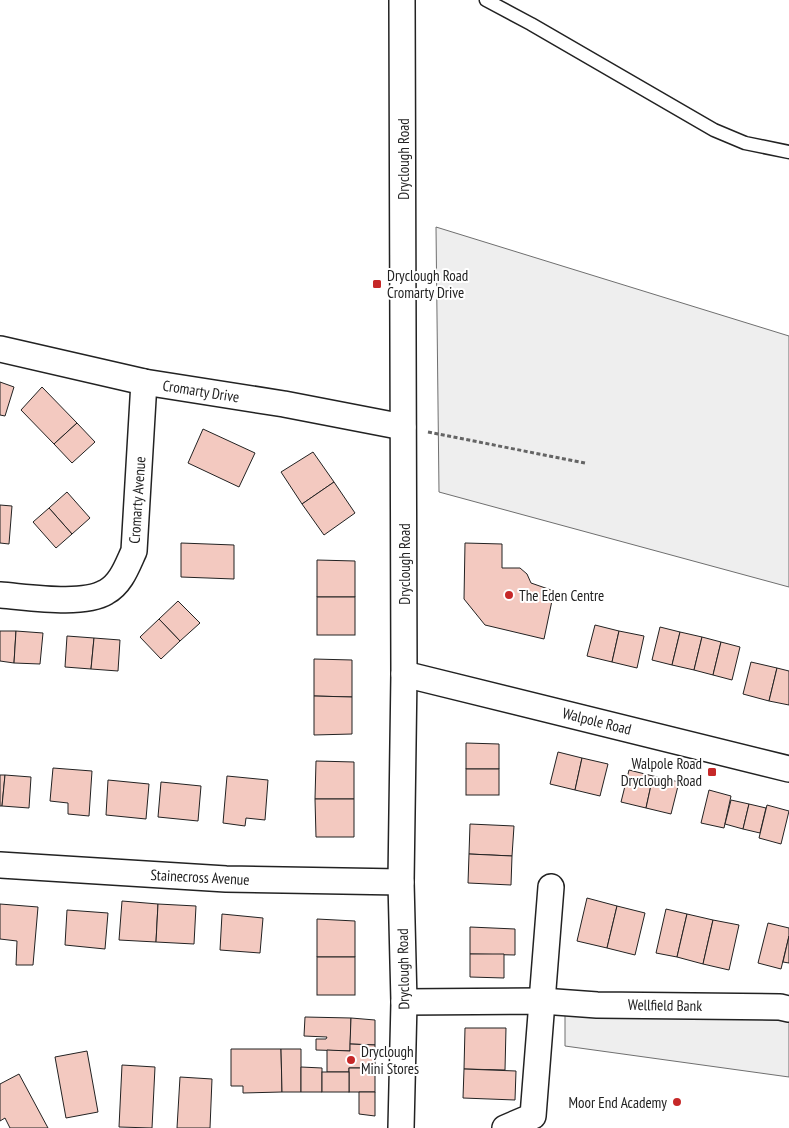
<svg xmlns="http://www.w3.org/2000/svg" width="789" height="1128" font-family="'PT Sans Narrow',sans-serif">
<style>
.green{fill:#eee;stroke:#6f6f6f}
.building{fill:#f3c9c0;stroke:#222}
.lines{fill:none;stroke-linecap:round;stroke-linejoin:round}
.lane-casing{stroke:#222;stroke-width:15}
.street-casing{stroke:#222;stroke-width:28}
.path{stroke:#646464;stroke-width:3;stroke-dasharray:4 2.5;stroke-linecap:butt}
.lane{stroke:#fff;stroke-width:12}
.street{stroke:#fff;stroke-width:25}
.poi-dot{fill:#c62828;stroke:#fff;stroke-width:2}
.labels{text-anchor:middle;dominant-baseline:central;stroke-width:4;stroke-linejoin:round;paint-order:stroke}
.street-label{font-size:15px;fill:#222;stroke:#fff}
.poi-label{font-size:15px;fill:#222;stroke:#fff;text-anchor:start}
</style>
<rect width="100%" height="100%" fill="#fff"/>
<g class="green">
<polygon points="436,227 789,336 789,587 439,492"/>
<polygon points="565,1015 784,1020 789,1022 789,1077 565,1046"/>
</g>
<g class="building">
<polygon points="0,382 14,387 5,416 0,415"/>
<polygon points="42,387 77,423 54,444 21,410"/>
<polygon points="77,423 95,442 72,463 54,444"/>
<polygon points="203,429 255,453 239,487 188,463"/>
<polygon points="313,452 334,482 302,504 281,472"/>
<polygon points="334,482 355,513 324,535 302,504"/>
<polygon points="67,492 90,518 72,534 49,508"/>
<polygon points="0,505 12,506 9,544 0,543"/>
<polygon points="49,508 72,534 56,548 33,522"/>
<polygon points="181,543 234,545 234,579 181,577"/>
<polygon points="465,543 502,544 502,568 520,568 527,574 531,583 554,591 544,639 485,625 464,599"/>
<polygon points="317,560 355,561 355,597 317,597"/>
<rect x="317" y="597" width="38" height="38"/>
<polygon points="178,601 200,623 180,641 159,619"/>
<polygon points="159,619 180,641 161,659 140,637"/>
<polygon points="595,625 619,631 612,662 587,656"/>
<polygon points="660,627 680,632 672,665 652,660"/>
<polygon points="0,631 16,631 14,663 0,661"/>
<polygon points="16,631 43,633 40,664 14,663"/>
<polygon points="619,631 644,636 637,668 612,662"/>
<polygon points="680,632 702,637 694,670 672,665"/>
<polygon points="67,636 94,638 91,669 65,667"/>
<polygon points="702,637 721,642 713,675 694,670"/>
<polygon points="94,638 120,640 118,671 91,669"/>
<polygon points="721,642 740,647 732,680 713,675"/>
<polygon points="314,659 352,660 352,697 314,696"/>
<polygon points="751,662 777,668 769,701 743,694"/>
<polygon points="777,668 789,671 789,705 769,701"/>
<polygon points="314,696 352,697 352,734 314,735"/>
<polygon points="466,743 499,744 499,769 466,769"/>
<polygon points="558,752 582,758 575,790 550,784"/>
<polygon points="582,758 608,764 600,796 575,790"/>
<polygon points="316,761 354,762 354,799 315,799"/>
<polygon points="53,768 92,771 89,816 68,814 68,803 50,801"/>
<rect x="466" y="769" width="33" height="26"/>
<polygon points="629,770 653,776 646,808 621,802"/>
<polygon points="0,775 5,775 2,806 0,806"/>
<polygon points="5,775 31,777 29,808 2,806"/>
<polygon points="227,776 268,780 265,820 246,818 245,826 223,823"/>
<polygon points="653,776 679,782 671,814 646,808"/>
<polygon points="108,780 149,784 146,819 106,815"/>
<polygon points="161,782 201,786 198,821 158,817"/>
<polygon points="709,790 731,796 724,828 701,823"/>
<polygon points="315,799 354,799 354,837 316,837"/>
<polygon points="731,800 749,804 743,829 725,824"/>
<polygon points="749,804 766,808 760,833 743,829"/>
<polygon points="767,805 789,811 781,844 759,838"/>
<polygon points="470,824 514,826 512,856 469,854"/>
<polygon points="469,854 512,856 511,885 468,883"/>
<polygon points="587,898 617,906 607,948 577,941"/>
<polygon points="122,901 158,904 156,942 119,940"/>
<polygon points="0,904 38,907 33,965 16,965 17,941 0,939"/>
<polygon points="158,904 196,906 194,944 156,942"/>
<polygon points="617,906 645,913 635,955 607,948"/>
<polygon points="666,909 687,914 677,957 656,953"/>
<polygon points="67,910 108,913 105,949 65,945"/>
<polygon points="222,914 263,918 260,953 220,950"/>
<polygon points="687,914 713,920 703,964 677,957"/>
<polygon points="317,919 355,921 355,957 317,957"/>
<polygon points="713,920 739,925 729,970 703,964"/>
<polygon points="768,923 789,928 789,936 781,969 758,963"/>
<polygon points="470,927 515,929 515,955 470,954"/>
<polygon points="789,936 789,963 783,962"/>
<polygon points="470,954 504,954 504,978 470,977"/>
<rect x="317" y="957" width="38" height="38"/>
<polygon points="305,1017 351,1018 350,1051 316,1050 316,1039 326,1039 327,1037 304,1036"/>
<polygon points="351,1018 375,1020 375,1045 350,1044"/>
<polygon points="465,1028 506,1028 505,1070 464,1069"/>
<polygon points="350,1044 375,1045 375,1068 349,1068 349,1072 327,1072 327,1050 350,1051"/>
<polygon points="231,1049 281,1049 282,1092 243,1093 243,1086 231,1086"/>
<polygon points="281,1049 301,1049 301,1092 282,1092"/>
<polygon points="87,1051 98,1112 66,1118 55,1057"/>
<polygon points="122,1065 155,1067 152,1128 119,1127"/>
<polygon points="301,1067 322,1068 322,1092 301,1092"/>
<rect x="349" y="1068" width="26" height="24"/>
<polygon points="464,1069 516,1071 515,1100 463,1098"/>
<rect x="322" y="1072" width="27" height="20"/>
<polygon points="19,1074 48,1128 10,1128 5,1118 0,1121 0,1084"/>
<polygon points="180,1077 212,1079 210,1128 177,1128"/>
<polygon points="359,1092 375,1092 375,1116 359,1114"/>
</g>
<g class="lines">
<g class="lane-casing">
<polyline id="lane" points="486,0 531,24 714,130 745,143 789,152"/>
</g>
<g class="street-casing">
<g id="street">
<polyline points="0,349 144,382 284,404 403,427"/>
<path d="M0 595C28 597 83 606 106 592 121 584 127 566 134 551L144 382"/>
<polyline points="404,674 789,769"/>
<polyline points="0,865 226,879 401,882"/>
<polyline points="404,1002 542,1001 597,1005 780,1007 789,1009"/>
<polyline points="401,1128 404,1002 401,882 404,674 402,0"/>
<polyline points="505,1128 533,1116 551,887"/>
</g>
</g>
<polyline class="path" points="428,432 585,463"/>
<use href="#lane" class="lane"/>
<use href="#street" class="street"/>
</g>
<g class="poi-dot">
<rect x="372" y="279" width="10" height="10" rx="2.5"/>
<circle cx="509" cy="595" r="5"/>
<rect x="707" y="767" width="10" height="10" rx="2.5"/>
<circle cx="351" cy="1060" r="5"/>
<circle cx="677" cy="1102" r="5"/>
</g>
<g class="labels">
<g class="street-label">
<text transform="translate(403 159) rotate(-90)">Dryclough Road</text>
<text transform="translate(201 391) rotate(9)">Cromarty Drive</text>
<text transform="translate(137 500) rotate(-86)">Cromarty Avenue</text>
<text transform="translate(404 564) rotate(-90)">Dryclough Road</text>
<text transform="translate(597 721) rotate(14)">Walpole Road</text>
<text transform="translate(200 877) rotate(3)">Stainecross Avenue</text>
<text transform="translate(403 969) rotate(-91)">Dryclough Road</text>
<text transform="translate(665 1005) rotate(1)">Wellfield Bank</text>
</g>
<g class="poi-label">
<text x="387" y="275">Dryclough Road<tspan x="387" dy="17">Cromarty Drive</tspan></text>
<text x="519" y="595">The Eden Centre</text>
<text x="702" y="763" text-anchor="end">Walpole Road<tspan x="702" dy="17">Dryclough Road</tspan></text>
<text x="361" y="1051">Dryclough<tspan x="361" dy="17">Mini Stores</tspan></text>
<text x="667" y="1102" text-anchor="end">Moor End Academy</text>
</g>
</g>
</svg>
